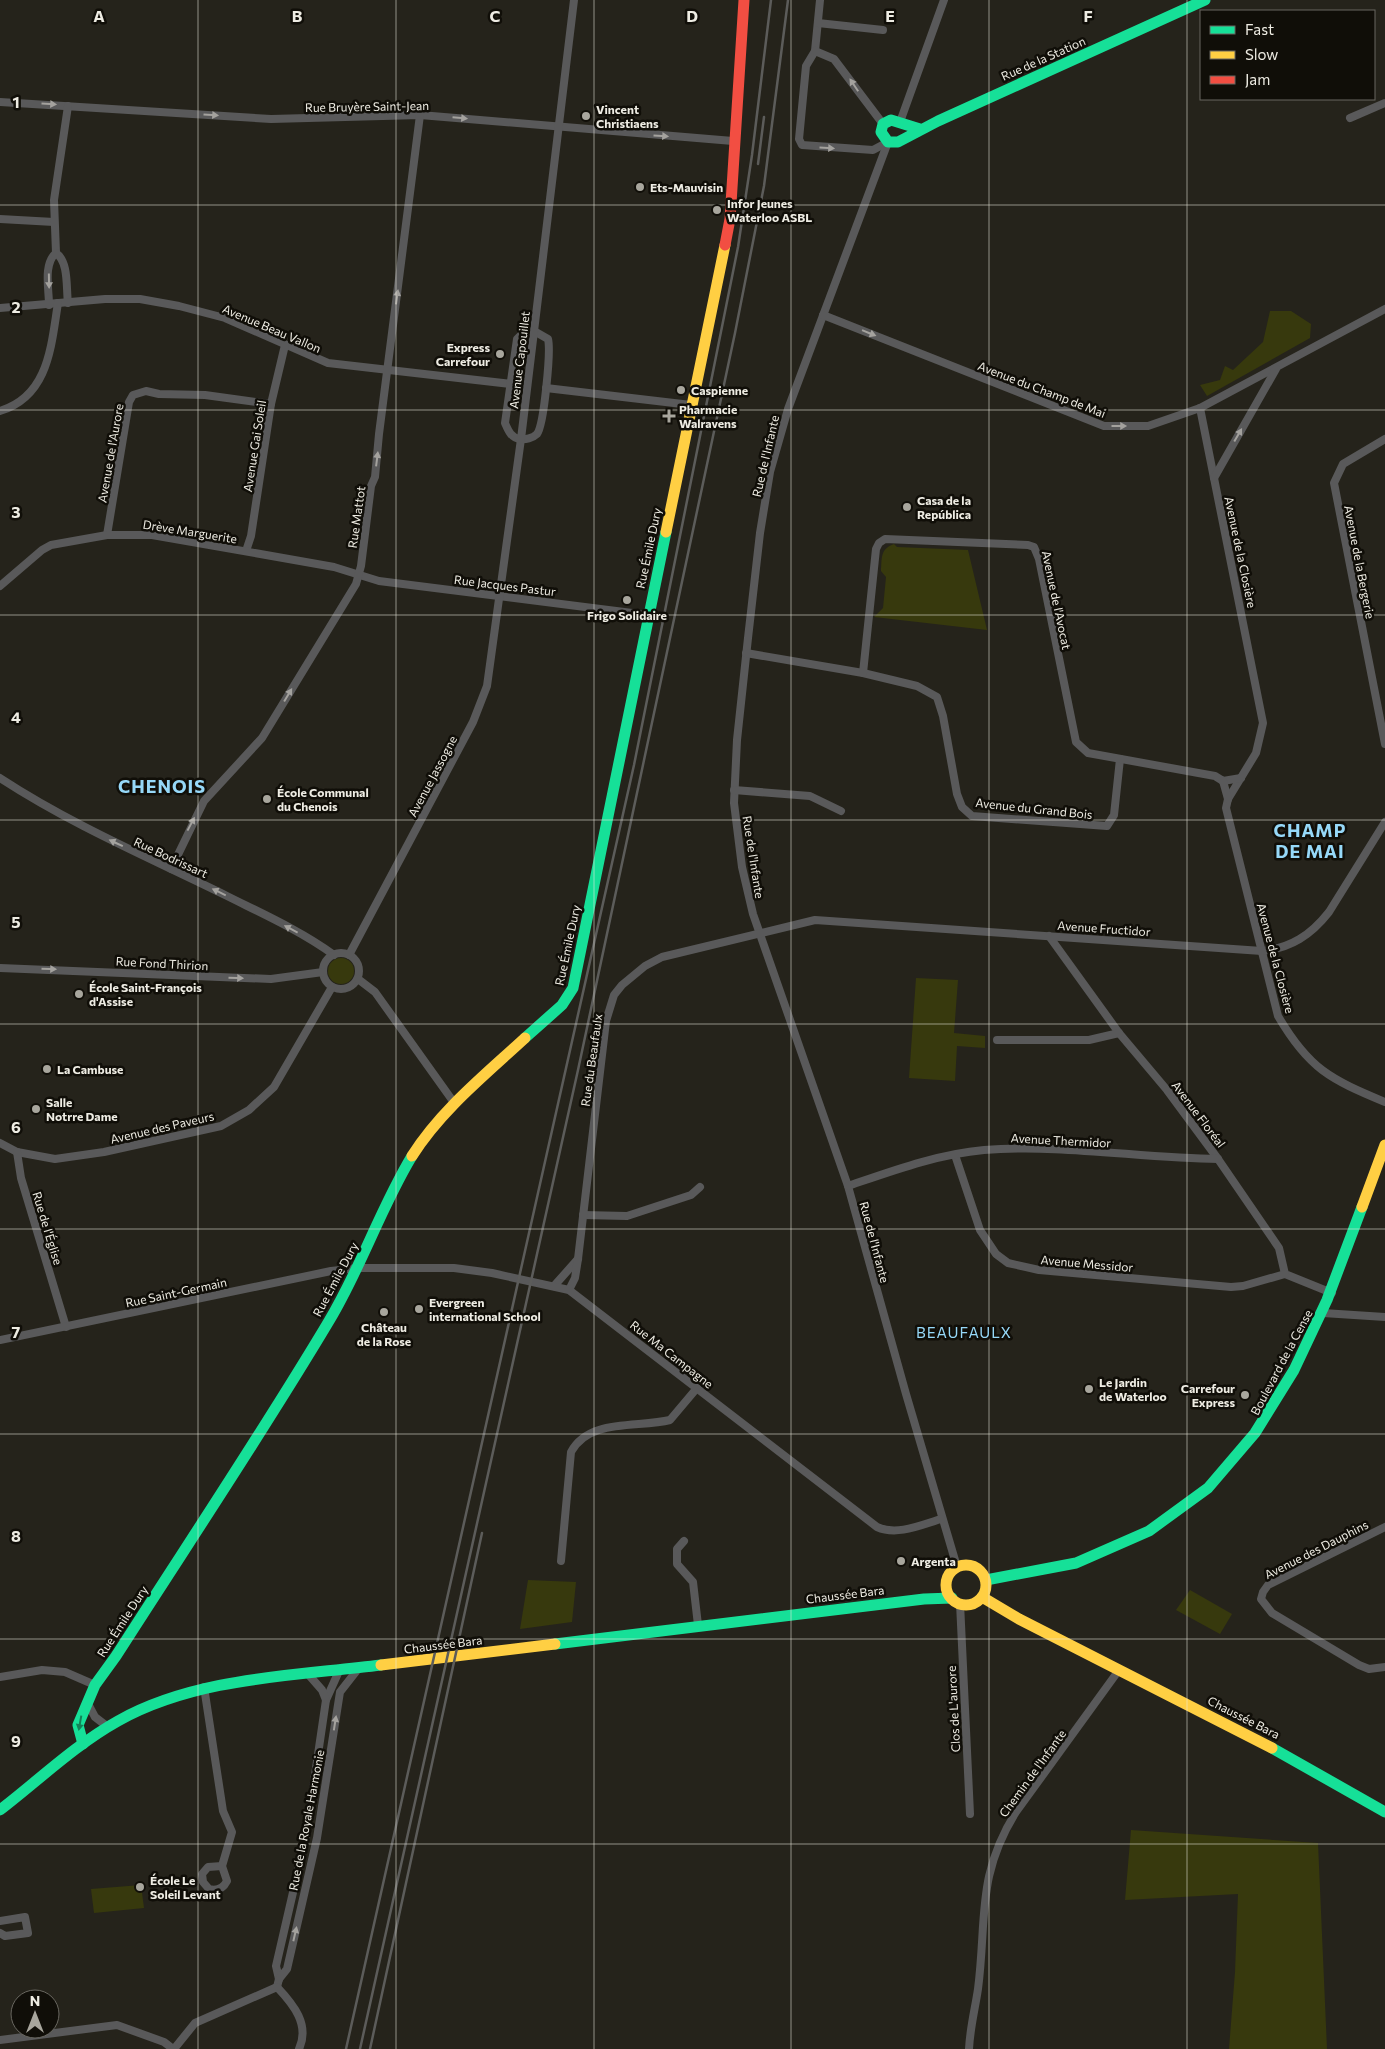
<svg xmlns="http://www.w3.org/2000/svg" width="1385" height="2049" font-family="Commissioner,sans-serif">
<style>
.green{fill:#37390d}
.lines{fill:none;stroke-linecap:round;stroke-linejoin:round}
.street{stroke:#59595a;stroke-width:8}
.fast{stroke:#16e098;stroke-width:11}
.slow{stroke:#ffcf43;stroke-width:11}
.jam{stroke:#f24e42;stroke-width:11}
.rail{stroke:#5c5c5a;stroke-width:2.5}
.oneway{fill:#a4a29e}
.oneway2{fill:#138257}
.grid{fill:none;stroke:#eeece3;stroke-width:1;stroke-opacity:0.55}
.poi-dot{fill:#a8a69d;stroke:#100e08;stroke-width:2}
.labels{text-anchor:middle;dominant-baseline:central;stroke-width:5;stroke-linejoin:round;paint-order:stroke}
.street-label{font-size:12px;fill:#eeece3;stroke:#100e08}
.poi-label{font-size:12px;font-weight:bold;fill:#eeece3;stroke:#100e08;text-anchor:start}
.quarter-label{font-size:15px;letter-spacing:1px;fill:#96d8f8;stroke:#100e08}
.district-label{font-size:18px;font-weight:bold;letter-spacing:1px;fill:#96d8f8;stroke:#100e08}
.grid-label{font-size:16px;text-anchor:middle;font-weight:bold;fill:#eeece3;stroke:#100e08;stroke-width:5;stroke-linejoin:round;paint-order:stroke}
</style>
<rect width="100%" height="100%" fill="#25231b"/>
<g class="green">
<polygon points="1270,311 1291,311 1311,324 1310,338 1207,396 1200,385 1220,380 1225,366 1233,370 1263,342"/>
<path d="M894 544 897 547 968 550 987 630 874 617 883 608 886 577 881 571C882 558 880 549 894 544Z"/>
<circle cx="341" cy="971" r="13"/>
<polygon points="916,978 958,980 954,1033 985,1036 985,1048 957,1046 955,1081 909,1078"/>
<polygon points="528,1580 576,1582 572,1622 520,1629"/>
<polygon points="1190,1590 1232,1614 1220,1634 1176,1610"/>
<polygon points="1131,1830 1318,1843 1327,2049 1229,2049 1235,1972 1238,1894 1125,1900"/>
<polygon points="141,1885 144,1908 94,1913 91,1889"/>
</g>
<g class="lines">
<g class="street">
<polyline points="820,0 815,51 806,66 799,139 802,145 873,150 888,142"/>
<polyline points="818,23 883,30"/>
<polyline points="815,51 834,59 883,124"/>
<polyline points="0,102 271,119 420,115 733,141"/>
<polyline points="1350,118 1385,103"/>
<polyline points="900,122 944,0"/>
<polyline points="888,142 788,409 770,472 760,533 748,638 737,740 734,803 742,867 753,914 848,1186 906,1394 957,1567"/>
<polyline points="0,219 54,222"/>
<polyline points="56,253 54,200 68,106"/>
<path d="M49 305C49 289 43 264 56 253 69 262 66 288 68 303"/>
<polyline points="0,308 105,299 140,299 179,306 225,318 328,363 511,384"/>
<polyline points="823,315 1104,426 1148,426 1200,408 1385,309"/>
<path d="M534 331 548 339C551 351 544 425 537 434 533 438 525 440 520 439 511 438 508 430 505 423L517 339 524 332Z"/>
<polyline points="546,388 691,405"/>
<path d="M1200 408 1263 723 1256 753 1228 799 1226 808 1278 1016C1309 1069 1330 1079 1385 1102"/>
<path d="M0 411C49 396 51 346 58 303"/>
<polyline points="1385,439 1343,464 1334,483 1385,744"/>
<polyline points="1214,478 1276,369"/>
<polyline points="107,535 129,402 133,395 146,391 159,394 205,395 271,404"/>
<polyline points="246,551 251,536 271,404 285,345"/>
<polyline points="0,586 42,550 51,545 107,535 152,535 334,567 379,581 648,615"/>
<polyline points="746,653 863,673 917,686 937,697 943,716 957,794 962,807 972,816 1107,826 1114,815 1120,759"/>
<polyline points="863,673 876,549 879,543 885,539 1028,545 1034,547 1039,559 1076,742 1088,753 1215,776 1223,781 1241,778"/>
<path d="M0 778C72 825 150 858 227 896 263 914 301 931 334 955"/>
<polyline points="1223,781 1228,799"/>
<polyline points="734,790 810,796 841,811"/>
<polyline points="171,869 204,801 262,738 356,584 361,566 371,486 375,477 379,434 420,115"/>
<polyline points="1049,936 1119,1033 1167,1090 1218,1159 1279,1248 1285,1274 1332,1293"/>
<circle cx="341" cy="971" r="18"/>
<polyline points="349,955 473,722 487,686 521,439 574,0"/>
<polyline points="0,968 271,979 323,972"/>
<polyline points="358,979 375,992 455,1104"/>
<polyline points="997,1040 1089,1040 1119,1033"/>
<polyline points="0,1143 17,1152 55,1159 104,1152 221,1126 249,1110 274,1087 332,987"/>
<polyline points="17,1152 21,1178 66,1327"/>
<polyline points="955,1155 980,1230 996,1254 1008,1263 1039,1270 1231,1287 1243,1286 1285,1274"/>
<path d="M848 1186C892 1171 938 1154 984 1150 1062 1144 1140 1158 1218 1159"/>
<polyline points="583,1215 627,1216 691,1195 700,1187"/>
<polyline points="554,1286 578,1259"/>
<path d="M569 1290 575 1278 578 1259 606 1021 614 995 622 985 645 966 662 957 815 920 1262 951C1291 948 1311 935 1329 912L1385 822"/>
<polyline points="1323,1313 1385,1317"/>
<path d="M0 1340 331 1271 358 1268H454L492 1273 569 1290 877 1527C897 1536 921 1525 941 1519"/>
<polyline points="1385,1527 1268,1585 1263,1592 1261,1599 1272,1613 1359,1665 1369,1669 1385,1667"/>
<polyline points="684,1541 677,1549 677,1564 693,1582 698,1625"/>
<path d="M561 1561 571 1452C589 1418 638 1428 670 1420L697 1388"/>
<polyline points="960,1603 970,1814"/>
<polyline points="0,1677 42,1670 65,1672 95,1685"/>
<path d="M204 1687 223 1811 232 1832 222 1866 208 1867 202 1874 203 1882 209 1889C217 1891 223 1889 227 1881L222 1866"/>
<polyline points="326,1700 339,1671"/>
<polyline points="87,1702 95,1717 108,1727"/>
<polyline points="0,1921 25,1917 28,1933 5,1936 0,1933"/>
<polyline points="279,1979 276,1966 306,1836 326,1700 322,1690 308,1674"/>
<polyline points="277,1987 279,1979 287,1969 317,1838 340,1692 358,1669"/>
<polyline points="0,2040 117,2025 164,2042 173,2049"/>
<path d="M174 2049 195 2023 277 1987C294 2005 310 2025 299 2049"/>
<path d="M969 2049C970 2028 975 2009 978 1989 987 1919 976 1876 1016 1812L1119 1670"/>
</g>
<g class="fast">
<polyline points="920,129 891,120 883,124 881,132 888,142 898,142 938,121 1205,0"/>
<polyline points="525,1038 562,1005 573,988 666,532"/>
<polyline points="986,1580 1076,1563 1149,1531 1208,1488 1255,1433 1294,1370 1327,1300 1362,1207"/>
<polyline points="555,1644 924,1599 952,1598"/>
<path d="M83 1744 78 1725 95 1685 116 1656C187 1545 261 1435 329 1321 361 1268 380 1209 412 1156"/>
<polyline points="1272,1748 1385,1812"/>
<path d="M0 1810C39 1780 75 1745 118 1721 196 1677 295 1676 381 1665"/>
</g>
<g class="slow">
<polyline points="666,532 725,245"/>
<path d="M412 1156C441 1110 486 1074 525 1038"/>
<polyline points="1362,1207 1385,1145"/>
<circle cx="966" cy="1585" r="20"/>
<polyline points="982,1597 1019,1619 1272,1748"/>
<polyline points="381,1665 555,1644"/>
</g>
<polyline class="jam" points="725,245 730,219 744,0"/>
<g class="rail">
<polyline points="758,164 764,117"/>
<polyline points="346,2049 634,765 738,247 752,155 771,0"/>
<polyline points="360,2049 578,1070 735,333 764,186 788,0"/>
<polyline points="370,2049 482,1533"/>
</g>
</g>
<defs><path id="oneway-solid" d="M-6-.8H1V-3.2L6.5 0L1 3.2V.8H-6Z" transform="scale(1.25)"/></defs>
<g class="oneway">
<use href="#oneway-solid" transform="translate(854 85) rotate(-124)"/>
<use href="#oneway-solid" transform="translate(49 104) rotate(3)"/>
<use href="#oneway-solid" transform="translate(211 115) rotate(4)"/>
<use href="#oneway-solid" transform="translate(460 118) rotate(5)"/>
<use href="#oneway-solid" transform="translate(661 136) rotate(4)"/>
<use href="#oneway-solid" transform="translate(827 148) rotate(3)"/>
<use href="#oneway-solid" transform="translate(49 281) rotate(89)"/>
<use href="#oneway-solid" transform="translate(397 297) rotate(-82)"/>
<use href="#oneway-solid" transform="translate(869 333) rotate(22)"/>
<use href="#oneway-solid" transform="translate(1119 426)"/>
<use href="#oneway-solid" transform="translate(1238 435) rotate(-60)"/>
<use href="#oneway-solid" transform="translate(377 459) rotate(-83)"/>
<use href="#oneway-solid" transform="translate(288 695) rotate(-59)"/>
<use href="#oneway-solid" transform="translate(191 824) rotate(-62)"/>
<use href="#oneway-solid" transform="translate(116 843) rotate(-155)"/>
<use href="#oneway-solid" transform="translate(219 892) rotate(-154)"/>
<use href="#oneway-solid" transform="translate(291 929) rotate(-152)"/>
<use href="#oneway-solid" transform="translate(49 969) rotate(2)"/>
<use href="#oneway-solid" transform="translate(236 978) rotate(2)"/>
<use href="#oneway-solid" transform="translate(335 1723) rotate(-81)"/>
<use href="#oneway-solid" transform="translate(295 1934) rotate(-77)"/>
</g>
<use class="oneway2" href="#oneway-solid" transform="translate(80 1723) rotate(100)"/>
<path class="grid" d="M198 0V2049M396 0V2049M594 0V2049M791 0V2049M989 0V2049M1187 0V2049M0 205H1385M0 410H1385M0 615H1385M0 820H1385M0 1024H1385M0 1229H1385M0 1434H1385M0 1639H1385M0 1844H1385"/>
<g class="poi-dot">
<circle cx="586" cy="116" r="5"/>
<circle cx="640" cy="187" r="5"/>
<circle cx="717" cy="210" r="5"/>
<circle cx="500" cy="354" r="5"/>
<circle cx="681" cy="390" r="5"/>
<path d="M666.5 408.5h5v5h5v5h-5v5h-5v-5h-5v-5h5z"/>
<circle cx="907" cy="507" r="5"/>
<circle cx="627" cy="600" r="5"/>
<circle cx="267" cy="799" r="5"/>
<circle cx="79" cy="994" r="5"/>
<circle cx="47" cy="1069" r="5"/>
<circle cx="36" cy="1109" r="5"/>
<circle cx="419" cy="1309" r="5"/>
<circle cx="384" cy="1312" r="5"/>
<circle cx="1089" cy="1389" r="5"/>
<circle cx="1245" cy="1395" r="5"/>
<circle cx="901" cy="1561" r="5"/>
<circle cx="140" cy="1887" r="5"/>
</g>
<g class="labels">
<g class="street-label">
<text transform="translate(1043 58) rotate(-24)">Rue de la Station</text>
<text transform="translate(367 106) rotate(-1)">Rue Bruyère Saint-Jean</text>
<text transform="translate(272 328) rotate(23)">Avenue Beau Vallon</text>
<text transform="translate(519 360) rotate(-83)">Avenue Capouillet</text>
<text transform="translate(1042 389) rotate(21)">Avenue du Champ de Mai</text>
<text transform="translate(254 446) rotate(-81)">Avenue Gai Soleil</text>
<text transform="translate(110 453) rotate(-80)">Avenue de l'Aurore</text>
<text transform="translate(765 456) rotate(-77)">Rue de l'Infante</text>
<text transform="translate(356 517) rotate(-82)">Rue Mattot</text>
<text transform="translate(190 531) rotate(9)">Drève Marguerite</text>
<text transform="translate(648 548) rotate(-78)">Rue Émile Dury</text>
<text transform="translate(1241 552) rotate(78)">Avenue de la Closière</text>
<text transform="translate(1360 562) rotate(79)">Avenue de la Bergerie</text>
<text transform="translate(505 585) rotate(7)">Rue Jacques Pastur</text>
<text transform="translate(1057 600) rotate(78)">Avenue de l'Avocat</text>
<text transform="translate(432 776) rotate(-62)">Avenue Jassogne</text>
<text transform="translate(1034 808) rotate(6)">Avenue du Grand Bois</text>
<text transform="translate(171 857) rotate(25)">Rue Bodrissart</text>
<text transform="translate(754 857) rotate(81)">Rue de l'Infante</text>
<text transform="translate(1104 928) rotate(4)">Avenue Fructidor</text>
<text transform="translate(567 945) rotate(-78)">Rue Émile Dury</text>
<text transform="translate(1276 958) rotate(75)">Avenue de la Closière</text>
<text transform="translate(162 963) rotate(3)">Rue Fond Thirion</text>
<text transform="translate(591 1060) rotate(-82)">Rue du Beaufaulx</text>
<text transform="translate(1199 1114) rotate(53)">Avenue Floréal</text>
<text transform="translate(162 1127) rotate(-13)">Avenue des Paveurs</text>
<text transform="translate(1061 1140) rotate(3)">Avenue Thermidor</text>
<text transform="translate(48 1228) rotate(73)">Rue de l'Église</text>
<text transform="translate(875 1242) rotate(75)">Rue de l'Infante</text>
<text transform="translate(1087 1263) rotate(5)">Avenue Messidor</text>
<text transform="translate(335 1279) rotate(-62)">Rue Émile Dury</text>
<text transform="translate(176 1292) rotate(-12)">Rue Saint-Germain</text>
<text transform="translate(672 1354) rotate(38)">Rue Ma Campagne</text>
<text transform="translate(1281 1362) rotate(-62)">Boulevard de la Cense</text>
<text transform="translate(1316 1549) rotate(-27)">Avenue des Dauphins</text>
<text transform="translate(845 1594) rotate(-7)">Chaussée Bara</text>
<text transform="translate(122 1621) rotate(-57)">Rue Émile Dury</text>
<text transform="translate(443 1644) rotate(-7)">Chaussée Bara</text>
<text transform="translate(953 1709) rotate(-93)">Clos de L'aurore</text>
<text transform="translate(1244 1717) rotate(27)">Chaussée Bara</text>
<text transform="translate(1032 1773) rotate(-54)">Chemin de l'Infante</text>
<text transform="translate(306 1820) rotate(-79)">Rue de la Royale Harmonie</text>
</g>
<g class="poi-label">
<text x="596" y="109">Vincent<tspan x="596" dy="14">Christiaens</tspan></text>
<text x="650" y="187">Ets-Mauvisin</text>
<text x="727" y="203">Infor Jeunes<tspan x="727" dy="14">Waterloo ASBL</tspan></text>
<text x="490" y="347" text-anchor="end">Express<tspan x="490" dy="14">Carrefour</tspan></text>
<text x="691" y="390">Caspienne</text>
<text x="679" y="409">Pharmacie<tspan x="679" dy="14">Walravens</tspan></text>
<text x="917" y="500">Casa de la<tspan x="917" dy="14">República</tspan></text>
<text x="627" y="615" text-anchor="middle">Frigo Solidaire</text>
<text x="277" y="792">École Communal<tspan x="277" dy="14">du Chenois</tspan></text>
<text x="89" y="987">École Saint-François<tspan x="89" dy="14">d'Assise</tspan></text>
<text x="57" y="1069">La Cambuse</text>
<text x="46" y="1102">Salle<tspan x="46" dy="14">Notrre Dame</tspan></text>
<text x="429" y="1302">Evergreen<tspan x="429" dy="14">international School</tspan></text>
<text x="384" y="1327" text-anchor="middle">Château<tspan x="384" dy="14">de la Rose</tspan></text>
<text x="1099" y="1382">Le Jardin<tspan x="1099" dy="14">de Waterloo</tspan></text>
<text x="1235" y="1388" text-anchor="end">Carrefour<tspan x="1235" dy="14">Express</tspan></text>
<text x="911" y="1561">Argenta</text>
<text x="150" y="1880">École Le<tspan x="150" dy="14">Soleil Levant</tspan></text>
</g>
<g class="quarter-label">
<text x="964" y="1332">BEAUFAULX</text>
</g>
<g class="district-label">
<text x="162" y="786">CHENOIS</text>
<text x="1310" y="830">CHAMP<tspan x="1310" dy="21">DE MAI</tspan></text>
</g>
</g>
<g class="grid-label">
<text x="99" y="22">A</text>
<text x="297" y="22">B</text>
<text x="495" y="22">C</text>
<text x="692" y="22">D</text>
<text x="890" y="22">E</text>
<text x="1088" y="22">F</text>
<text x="16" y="108">1</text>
<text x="16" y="313">2</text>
<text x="16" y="518">3</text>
<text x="16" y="723">4</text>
<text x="16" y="928">5</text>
<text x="16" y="1133">6</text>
<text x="16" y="1338">7</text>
<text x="16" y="1542">8</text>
<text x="16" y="1747">9</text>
</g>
<rect x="1200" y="10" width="175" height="90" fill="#100e08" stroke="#696760"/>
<rect x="1210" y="26" width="25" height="8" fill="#16e098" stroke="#696760"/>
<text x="1245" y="35" font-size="15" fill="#eeece3">Fast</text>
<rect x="1210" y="51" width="25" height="8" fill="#ffcf43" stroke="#696760"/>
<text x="1245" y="60" font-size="15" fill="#eeece3">Slow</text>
<rect x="1210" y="76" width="25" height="8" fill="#f24e42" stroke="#696760"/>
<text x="1245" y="85" font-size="15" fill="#eeece3">Jam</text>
<g transform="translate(35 2014)"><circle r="24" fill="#100e08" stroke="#696760"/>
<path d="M0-4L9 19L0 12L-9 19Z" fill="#a8a69d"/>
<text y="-8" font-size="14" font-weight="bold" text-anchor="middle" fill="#eeece3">N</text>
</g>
</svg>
